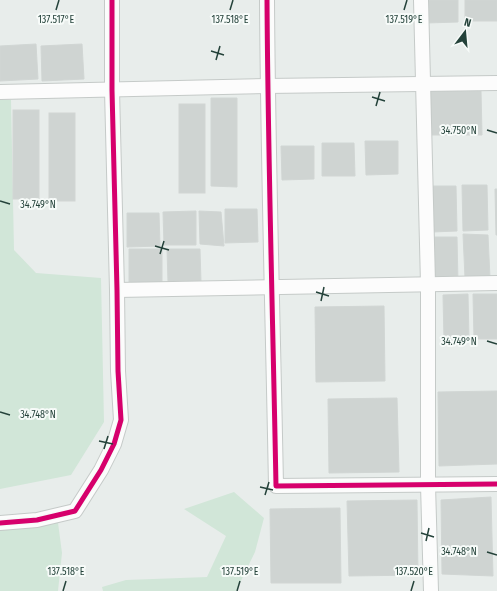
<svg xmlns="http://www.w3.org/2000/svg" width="497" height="591" font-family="'Fira Sans Condensed',sans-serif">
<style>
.green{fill:#d1e6d8}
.building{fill:#cfd4d2;stroke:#d1d6d4}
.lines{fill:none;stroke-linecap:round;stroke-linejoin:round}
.street-casing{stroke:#c5cac8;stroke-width:16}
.street{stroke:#fcfcfc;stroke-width:14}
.cycleway-casing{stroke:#f7fbf9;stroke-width:8}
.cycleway{stroke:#d6006c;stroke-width:5}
.ticks{fill:none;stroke:#24423a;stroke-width:1.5}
.ticks-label{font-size:10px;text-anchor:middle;fill:#24423a;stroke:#f7fbf9;stroke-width:4;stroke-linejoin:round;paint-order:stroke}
</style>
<rect width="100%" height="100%" fill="#e8edeb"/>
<g class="green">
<polygon points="0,99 11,100 14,250 36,273 101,278 104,422 71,475 0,489"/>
<polygon points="234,492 264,518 255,552 236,591 103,591 102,587 126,580 207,577 226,536 184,509"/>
<polygon points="57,515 62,553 58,591 0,591 0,526"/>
</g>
<g class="building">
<polygon points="426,0 458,0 458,22 426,23"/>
<rect x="465" y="0" width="32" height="21"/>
<polygon points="36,44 38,79 0,81 0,46"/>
<polygon points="82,44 84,79 42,81 41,46"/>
<polygon points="481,91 482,135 429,135 428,92"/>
<polygon points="211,98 237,98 237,187 211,186"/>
<rect x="179" y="104" width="26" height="89"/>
<rect x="13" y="110" width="26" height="89"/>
<rect x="49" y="113" width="26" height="88"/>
<polygon points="365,141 398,141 398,174 366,175"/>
<polygon points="322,143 354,143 355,176 322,176"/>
<polygon points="281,146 314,146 314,179 282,180"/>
<polygon points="462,185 487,185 488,230 463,231"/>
<polygon points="431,186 456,186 457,231 432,232"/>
<polygon points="495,189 497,189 497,235 496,235"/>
<polygon points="225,209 257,209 258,242 225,243"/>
<polygon points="196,211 196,245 164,245 163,212"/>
<polygon points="199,211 221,212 224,246 200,244"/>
<polygon points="127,213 159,213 160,246 127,247"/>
<polygon points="463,234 488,235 490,278 465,278"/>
<polygon points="432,237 457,237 458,282 433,282"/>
<polygon points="129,249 162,249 162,282 129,283"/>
<polygon points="167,249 200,249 201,282 168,282"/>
<polygon points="468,294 469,340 444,340 443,295"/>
<polygon points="473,294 497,294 497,339 474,339"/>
<polygon points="384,306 385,381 316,382 315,307"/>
<polygon points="497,391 497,464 439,466 438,392"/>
<polygon points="397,398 399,472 329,473 328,399"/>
<polygon points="491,497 493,576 442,574 441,500"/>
<polygon points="417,500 418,575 349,576 347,501"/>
<polygon points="340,508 341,583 271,583 270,509"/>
</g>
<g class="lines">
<g class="street-casing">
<g id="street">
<path d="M267 0C268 162 273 324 276 486L497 484"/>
<polyline points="421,0 428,284 428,485 431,591"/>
<polyline points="0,92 267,86 497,83"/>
<polyline points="117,290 497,283"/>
<polyline points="0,523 37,520 75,511 101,470 114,444 121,420 118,371 117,290 112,90 112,0"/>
</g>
</g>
<use href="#street" class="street"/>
<g class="cycleway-casing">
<g id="cycleway">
<path d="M267 0C268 162 273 324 276 486L497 484"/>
<polyline points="0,523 37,520 75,511 101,470 114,444 121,420 118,371 117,290 112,90 112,0"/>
</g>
</g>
<use href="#cycleway" class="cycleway"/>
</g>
<path class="ticks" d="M56 10 59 0M230 10 233 0M404 10 407 0M211 51 224 55M216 60 220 46M372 97 385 101M376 106 380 92M487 130 497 133M0 201 10 204M155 246 169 250M160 254 164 241M316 292 329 296M321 301 324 287M487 341 497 344M0 412 10 415M99 441 113 444M104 449 108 436M260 487 273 490M265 495 269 482M421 533 434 537M426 541 429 528M487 552 497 555M63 591 66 581M237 591 240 581M411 591 414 581"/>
<g class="ticks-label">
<text x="56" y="23">137.517°E</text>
<text x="230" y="23">137.518°E</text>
<text x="404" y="23">137.519°E</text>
<text x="459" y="134">34.750°N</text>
<text x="38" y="208">34.749°N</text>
<text x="459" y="345">34.749°N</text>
<text x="38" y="418">34.748°N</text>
<text x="459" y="555">34.748°N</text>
<text x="66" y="575">137.518°E</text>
<text x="240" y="575">137.519°E</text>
<text x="414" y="575">137.520°E</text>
</g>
<g transform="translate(465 32) rotate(16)" stroke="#f7fbf9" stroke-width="3" paint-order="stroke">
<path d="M0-3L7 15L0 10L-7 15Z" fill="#24423a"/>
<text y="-6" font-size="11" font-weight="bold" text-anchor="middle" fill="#24423a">N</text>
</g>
</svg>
